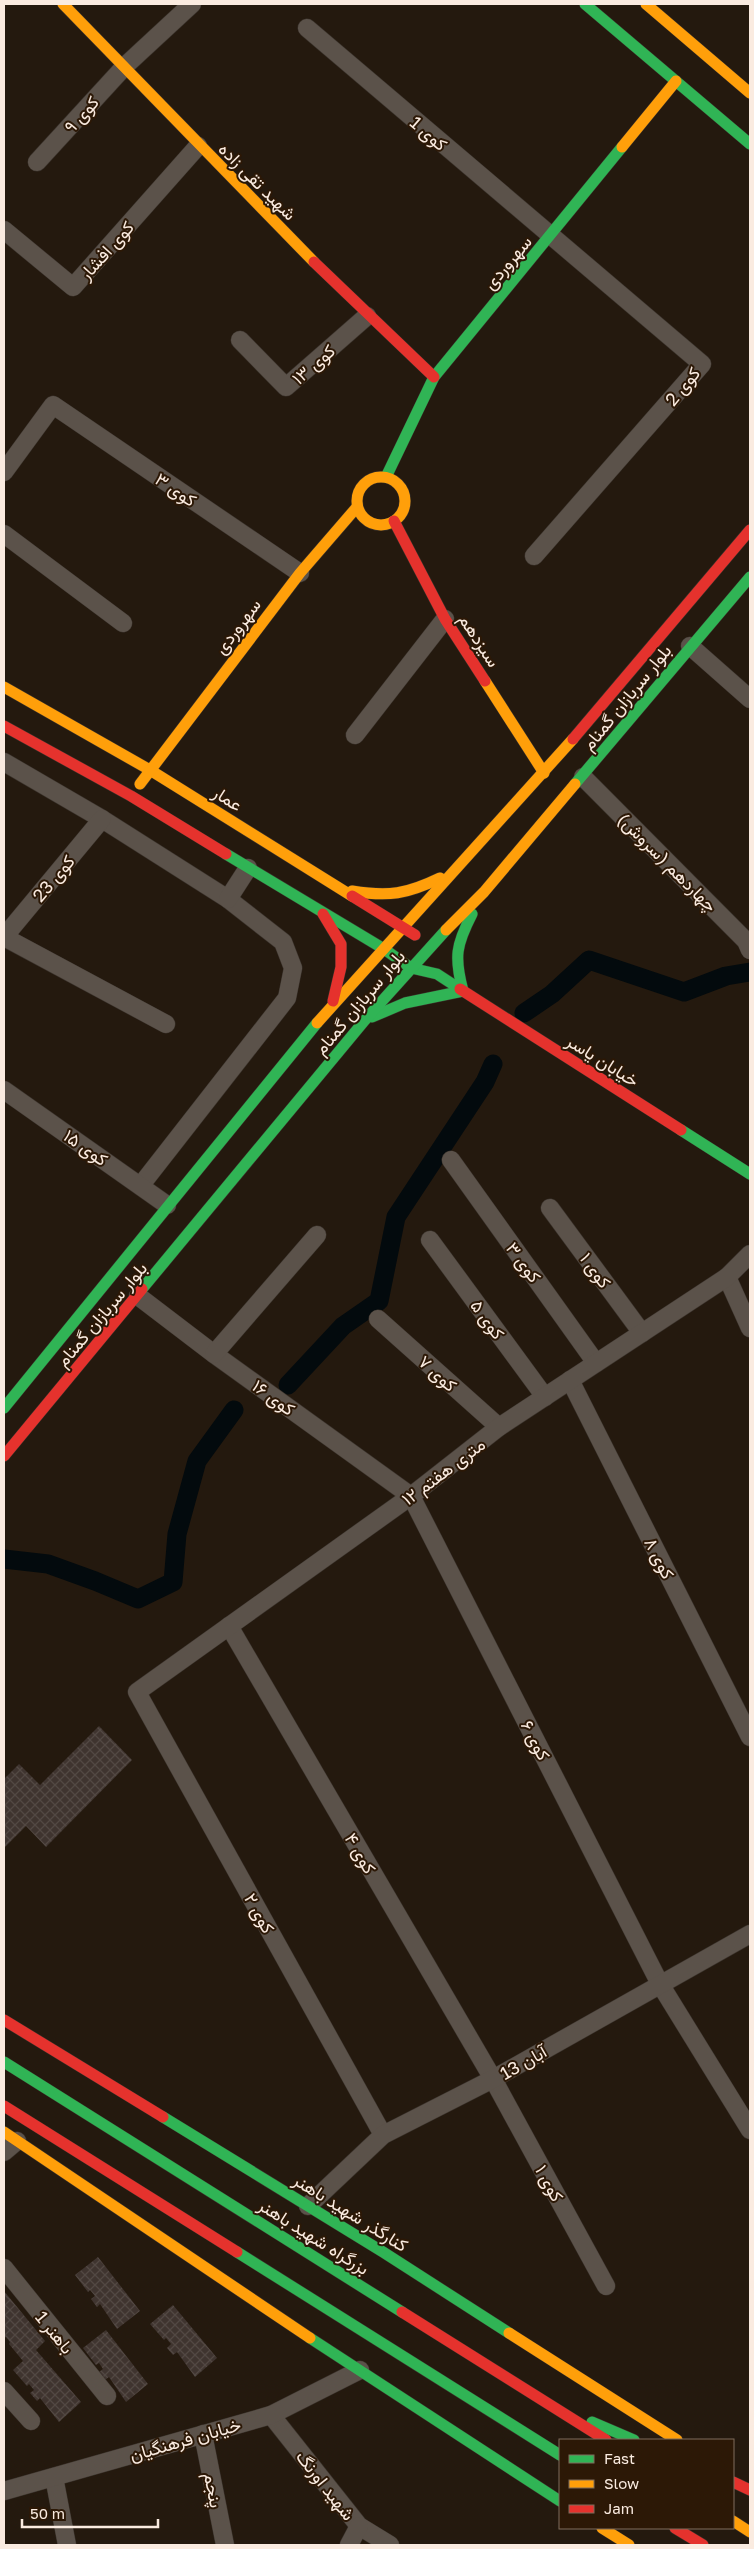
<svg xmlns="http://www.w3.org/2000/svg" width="754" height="2549" font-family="'Golos Text',Vazirmatn,sans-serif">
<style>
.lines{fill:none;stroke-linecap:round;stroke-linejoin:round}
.canal{stroke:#030a0d;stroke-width:19}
.building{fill:url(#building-cross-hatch)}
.street-casing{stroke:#3b332c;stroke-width:19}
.fast-casing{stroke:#3b332c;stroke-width:12}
.slow-casing{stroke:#3b332c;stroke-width:12}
.jam-casing{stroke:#3b332c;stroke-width:12}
.street{stroke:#5b524a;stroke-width:18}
.fast{stroke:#30b455;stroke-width:11}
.slow{stroke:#ff9f0a;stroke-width:11}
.jam{stroke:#e5322d;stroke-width:11}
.labels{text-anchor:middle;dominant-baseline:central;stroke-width:4;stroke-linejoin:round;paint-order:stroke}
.street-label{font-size:18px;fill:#faebe0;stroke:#2c1806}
</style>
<defs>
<pattern id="building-cross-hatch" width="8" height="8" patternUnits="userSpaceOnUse" patternTransform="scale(1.25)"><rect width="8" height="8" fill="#3f342f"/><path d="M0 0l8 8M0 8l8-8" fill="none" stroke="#524843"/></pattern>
</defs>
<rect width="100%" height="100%" fill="#24190e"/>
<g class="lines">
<g class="canal">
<polyline points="524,1013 552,994 589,960 684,992 726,976 750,972"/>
<polyline points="288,1385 343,1326 379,1301 396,1217 485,1082 493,1064"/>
<polyline points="4,1559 48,1564 95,1581 138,1599 173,1582 177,1534 197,1461 234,1410"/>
</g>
</g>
<g class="building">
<polygon points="99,1726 132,1760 46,1847 26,1826 4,1848 4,1779 19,1764 40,1785"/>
<polygon points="98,2257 140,2311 117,2329 100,2304 97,2307 91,2299 95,2296 90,2290 88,2292 75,2275"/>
<polygon points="4,2291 45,2341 36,2350 81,2402 59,2422 40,2398 37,2401 30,2393 34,2390 29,2384 27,2386 13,2370 23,2361 9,2344 10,2342 6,2337 4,2338"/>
<polygon points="173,2305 217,2358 195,2377 177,2352 173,2355 167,2348 171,2344 166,2338 164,2340 150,2324"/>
<polygon points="106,2330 148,2384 126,2402 109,2377 105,2380 99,2372 103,2369 99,2363 96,2365 83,2348"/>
</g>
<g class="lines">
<g class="street-casing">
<g id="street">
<polyline points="307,28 702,364 534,556"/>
<polyline points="37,162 125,66 192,4"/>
<polyline points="4,230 73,287 198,146"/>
<polyline points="240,340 286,387 367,316"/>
<polyline points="4,472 53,405 300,573"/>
<polyline points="4,534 123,623"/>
<polyline points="690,646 750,699"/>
<polyline points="355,735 445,619"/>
<polyline points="4,762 102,819 228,899 283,942 293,968 287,998 141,1185"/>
<polyline points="583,777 746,941 750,950"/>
<polyline points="102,819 4,937 166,1024"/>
<polyline points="228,899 248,868"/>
<polyline points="4,1090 167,1205"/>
<polyline points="451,1160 596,1363"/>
<polyline points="550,1208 642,1333"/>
<polyline points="430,1240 545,1397"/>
<polyline points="727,1277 750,1328"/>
<polyline points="138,1296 214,1354 411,1496 660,1984 750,2130"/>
<polyline points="378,1319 499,1427"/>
<polyline points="214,1354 317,1235"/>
<polyline points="570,1380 750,1737"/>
<polyline points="229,1626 493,2079 606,2286"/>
<polyline points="383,2135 137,1692 411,1496 499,1427 727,1277 750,1254"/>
<polyline points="4,2152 17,2141"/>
<polyline points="308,2206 383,2135 493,2079 750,1934"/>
<polyline points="4,2268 107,2396"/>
<polyline points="4,2391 31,2421"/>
<polyline points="271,2415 359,2526 390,2545"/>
<polyline points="203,2434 225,2545"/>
<polyline points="54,2477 67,2545"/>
<polyline points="4,2491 271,2415 360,2370"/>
<polyline points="349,2545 359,2526"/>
</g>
</g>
<g class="fast-casing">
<g id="fast">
<polyline points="585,4 750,144"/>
<polyline points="386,477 434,377 622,147"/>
<polyline points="575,784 750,577"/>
<polyline points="226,854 384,949 411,968 437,974 460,989"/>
<path d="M372 1017 405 1003 463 991C454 957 456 945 472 914"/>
<polyline points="681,1130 750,1174"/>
<polyline points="142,1289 365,1020 446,930"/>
<polyline points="4,1408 317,1023"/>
<polyline points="4,2062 402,2312"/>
<polyline points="163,2117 383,2252 509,2333"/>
<polyline points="237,2252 560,2455"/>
<polyline points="310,2338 560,2501"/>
<polyline points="592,2422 634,2440"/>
</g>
</g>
<g class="slow-casing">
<g id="slow">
<polyline points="63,4 314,262"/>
<polyline points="646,4 750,93"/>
<polyline points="622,147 676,81"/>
<circle cx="381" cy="501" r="24"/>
<polyline points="485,681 544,773"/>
<polyline points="4,687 150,770 352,896"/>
<polyline points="140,784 300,573 357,507"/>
<path d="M352 891C389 897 407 894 440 878"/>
<polyline points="446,930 484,892 575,784"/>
<polyline points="317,1023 573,739"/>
<polyline points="4,2132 310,2338"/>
<polyline points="509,2333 677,2440"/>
<polyline points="733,2521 750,2532"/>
<polyline points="602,2528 629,2545"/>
</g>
</g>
<g class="jam-casing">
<g id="jam">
<polyline points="314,262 434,377"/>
<polyline points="394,521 445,619 485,681"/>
<polyline points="4,726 131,796 226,854"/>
<polyline points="573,739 750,530"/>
<polyline points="352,896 415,935"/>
<polyline points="323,914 341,944 341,967 333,1001"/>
<polyline points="460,989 681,1130"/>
<polyline points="4,1456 142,1289"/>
<polyline points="4,2020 163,2117"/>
<polyline points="4,2106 237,2252"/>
<polyline points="402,2312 606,2440"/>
<polyline points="733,2482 750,2490"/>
<polyline points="675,2528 703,2545"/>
</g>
</g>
<use href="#street" class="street"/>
<use href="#fast" class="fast"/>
<use href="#slow" class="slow"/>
<use href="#jam" class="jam"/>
</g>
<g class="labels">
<g class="street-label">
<text transform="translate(81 114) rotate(-48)">کوی ۹</text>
<text transform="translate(429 133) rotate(41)">کوی 1</text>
<text transform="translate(258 181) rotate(45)">شهید تقی زاده</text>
<text transform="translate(106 250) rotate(-48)">کوی افشار</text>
<text transform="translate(507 262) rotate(-50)">سهروردی</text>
<text transform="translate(313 364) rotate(-41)">کوی ۱۳</text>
<text transform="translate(682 386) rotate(-51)">کوی 2</text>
<text transform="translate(176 489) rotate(34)">کوی ۳</text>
<text transform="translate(237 626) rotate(-53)">سهروردی</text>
<text transform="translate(480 640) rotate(57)">سیزدهم</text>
<text transform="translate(626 697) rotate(-51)">بلوار سربازان گمنام</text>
<text transform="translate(228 798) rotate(32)">عمار</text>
<text transform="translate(668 862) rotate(45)">چهاردهم (سروش)</text>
<text transform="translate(53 878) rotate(-50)">کوی 23</text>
<text transform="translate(359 1002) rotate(-50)">بلوار سربازان گمنام</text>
<text transform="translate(603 1060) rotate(32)">خیابان یاسر</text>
<text transform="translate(86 1147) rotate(35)">کوی ۱۵</text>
<text transform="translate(524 1262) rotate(54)">کوی ۳</text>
<text transform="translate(596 1270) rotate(54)">کوی ۱</text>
<text transform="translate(101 1314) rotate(-50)">بلوار سربازان گمنام</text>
<text transform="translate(488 1319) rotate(54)">کوی ۵</text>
<text transform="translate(438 1373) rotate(42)">کوی ۷</text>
<text transform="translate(274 1397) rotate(36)">کوی ۱۶</text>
<text transform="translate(443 1471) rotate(-37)">۱۲ متری هفتم</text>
<text transform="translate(660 1558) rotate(63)">کوی ۸</text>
<text transform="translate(536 1740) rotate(63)">کوی ۶</text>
<text transform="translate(361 1853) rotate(60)">کوی ۴</text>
<text transform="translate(260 1913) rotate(61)">کوی ۲</text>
<text transform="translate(523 2062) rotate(-30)">13 آبان</text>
<text transform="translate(550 2183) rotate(61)">کوی ۱</text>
<text transform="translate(351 2212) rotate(32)">کنارگذر شهید باهنر</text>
<text transform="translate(314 2236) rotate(32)">بزرگراه شهید باهنر</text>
<text transform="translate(55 2332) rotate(51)">باهنر 1</text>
<text transform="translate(185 2439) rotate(-16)">خیابان فرهنگیان</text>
<text transform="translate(326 2485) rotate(52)">شهید اورنگ</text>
<text transform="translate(214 2490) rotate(79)">پنجم</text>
</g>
</g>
<rect width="754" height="2549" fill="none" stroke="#faebe0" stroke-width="10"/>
<rect x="559" y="2439" width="175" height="90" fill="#2c1806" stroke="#7e6c5d"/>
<rect x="569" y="2455" width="25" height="8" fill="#30b455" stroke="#7e6c5d"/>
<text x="604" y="2464" font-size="15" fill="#faebe0">Fast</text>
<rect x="569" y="2480" width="25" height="8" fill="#ff9f0a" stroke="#7e6c5d"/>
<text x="604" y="2489" font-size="15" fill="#faebe0">Slow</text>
<rect x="569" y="2505" width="25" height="8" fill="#e5322d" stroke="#7e6c5d"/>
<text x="604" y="2514" font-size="15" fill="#faebe0">Jam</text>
<path d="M22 2519v8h136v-8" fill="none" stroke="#faebe0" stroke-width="2.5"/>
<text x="30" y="2519" font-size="15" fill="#faebe0" stroke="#2c1806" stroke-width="4" paint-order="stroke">50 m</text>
</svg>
